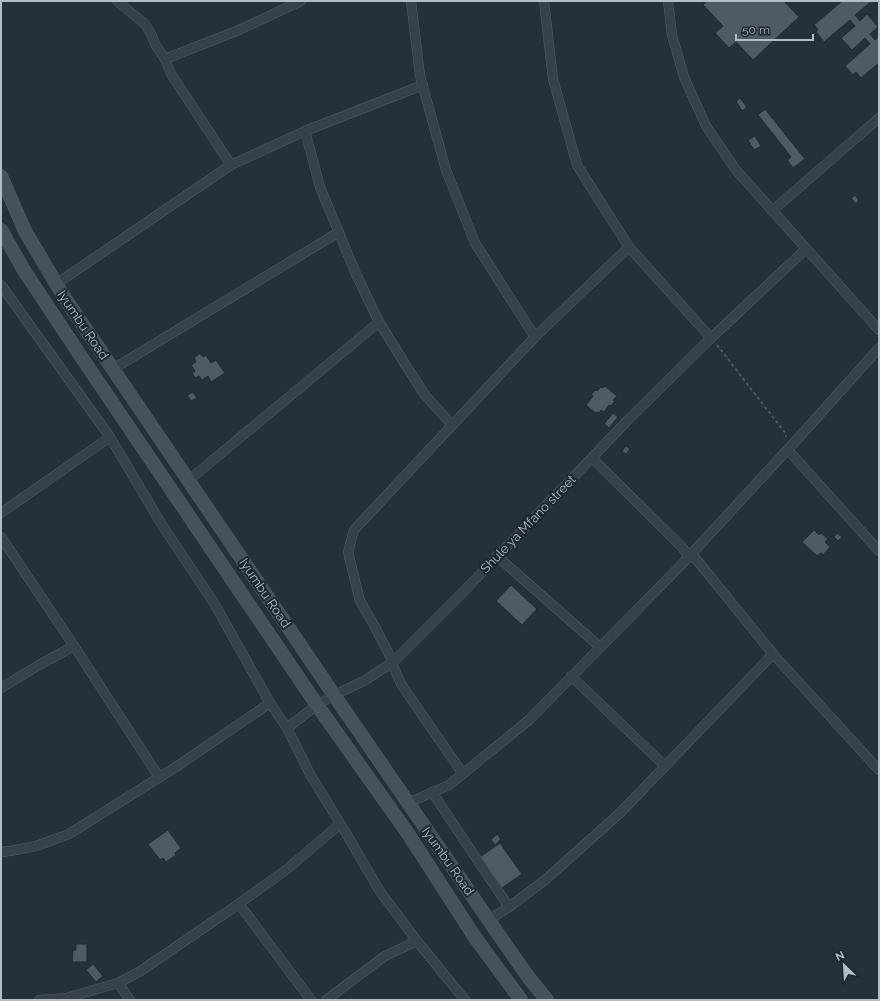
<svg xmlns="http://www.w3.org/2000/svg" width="880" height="1001" font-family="Raleway,sans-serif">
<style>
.building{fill:#4e5a64;stroke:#1f2830}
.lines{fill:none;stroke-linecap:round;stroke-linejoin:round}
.minor-casing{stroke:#565f67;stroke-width:10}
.secondary-casing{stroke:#565f67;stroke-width:14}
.path{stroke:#4b5d5d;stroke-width:2;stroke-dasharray:3 3;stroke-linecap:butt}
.minor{stroke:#384149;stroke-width:9}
.secondary{stroke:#47515b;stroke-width:13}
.labels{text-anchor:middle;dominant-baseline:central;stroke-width:4;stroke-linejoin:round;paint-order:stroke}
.street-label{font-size:13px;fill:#b4bcc5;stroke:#1d262e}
</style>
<rect width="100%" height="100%" fill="#253038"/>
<g class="building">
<polygon points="707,1 784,1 799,17 753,60 736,42 729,48 715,33 723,26 703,5"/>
<polygon points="842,1 872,1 855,15 860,21 867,14 878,27 870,34 875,40 879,36 879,63 861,78 856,72 853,75 845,66 870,44 865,38 852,50 841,38 855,26 850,20 824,42 816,32 818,29 814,25"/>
<polygon points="740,98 747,107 742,111 736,101"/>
<polygon points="765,109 805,159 793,168 787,160 791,157 758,115"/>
<polygon points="755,136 761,146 754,150 748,140"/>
<polygon points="855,195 859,200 856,204 851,198"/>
<polygon points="200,353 203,357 206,355 211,363 216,360 225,373 211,382 208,376 202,380 199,376 195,378 192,373 195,371 191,365 196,362 194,358"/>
<polygon points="605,386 617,396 613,400 615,401 611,406 609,405 604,412 601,410 599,413 597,412 596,413 586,405 593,396 591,395 595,390 597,391 601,387 603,388"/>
<polygon points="193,392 197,398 191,401 187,395"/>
<polygon points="613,413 618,417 609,428 604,424"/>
<polygon points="626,446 630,449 626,454 622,451"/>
<polygon points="814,530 819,535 821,533 828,539 825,542 830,547 823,555 821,553 817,556 802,542"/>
<polygon points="837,533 842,537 838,541 834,537"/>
<polygon points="511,585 537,609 522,625 496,601"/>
<polygon points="168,830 181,848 175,853 176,855 166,862 163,858 160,860 148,844"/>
<polygon points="497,834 501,839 495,845 491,840"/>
<polygon points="500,843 522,874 502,888 480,857"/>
<polygon points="76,944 87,944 87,962 72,962 73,950 76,950"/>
<polygon points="93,964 103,976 96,982 86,970"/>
</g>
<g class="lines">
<g class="minor-casing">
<g id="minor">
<polyline points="117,1 145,24 151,34 155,44 165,59"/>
<polyline points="411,1 420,76 446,170 475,243 535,337"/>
<polyline points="544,1 553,79 577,165 629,247 711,338"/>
<polyline points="668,1 672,35 684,77 706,126 736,170 879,330"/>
<polyline points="423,85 305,131 320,187 356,274 379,322 405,364 425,395 452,425"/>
<polyline points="231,165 171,74 165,59 239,30 301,1"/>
<polyline points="772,211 879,118"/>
<polyline points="56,284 231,165 305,131"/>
<polyline points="1,285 110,437 162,525 214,603 270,703 287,728 311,776 346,833 379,890 417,941 465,1000"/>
<polyline points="113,369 339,232"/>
<polyline points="788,450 879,551"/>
<polyline points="592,458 681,546 690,557"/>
<polyline points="189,480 379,322"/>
<polyline points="1,513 110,437"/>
<polyline points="1,537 74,646 159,777"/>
<polyline points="692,554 773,654 879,770"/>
<polyline points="497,556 600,647"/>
<polyline points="571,676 665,766"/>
<polyline points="1,688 39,665 74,646"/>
<polyline points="287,728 317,705 334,695 364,681 393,662 466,589 627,421 711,338 806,249"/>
<polyline points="463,774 401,684 394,668 393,662 375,627 360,601 348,552 354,530 535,337 629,247"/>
<polyline points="432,792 480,864 509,907"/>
<polyline points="408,803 449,785 529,720 683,563 802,434 879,348"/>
<polyline points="1,852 10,851 36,846 69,834 176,767 270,703"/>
<polyline points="239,904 311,1000"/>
<polyline points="489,920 509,907 545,880 620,813 773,654"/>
<polyline points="118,983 130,1000"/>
<polyline points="39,1000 66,998 118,983 139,972 230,910 286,870 340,824"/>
<polyline points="326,1000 385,956 417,941"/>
</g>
</g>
<g class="secondary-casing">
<g id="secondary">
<polyline points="1,176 25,231 64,297 334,695 499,935 529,978 547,1000"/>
<polyline points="1,230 25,272 84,361 317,705 409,835 474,936 521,1000"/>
</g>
</g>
<polyline class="path" points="717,345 786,434 786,437"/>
<use href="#minor" class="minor"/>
<use href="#secondary" class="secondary"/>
</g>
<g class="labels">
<g class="street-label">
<text transform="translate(83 325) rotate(56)">Iyumbu Road</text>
<text transform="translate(528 524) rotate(-46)">Shule ya Mfano street</text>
<text transform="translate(265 593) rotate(56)">Iyumbu Road</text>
<text transform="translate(448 861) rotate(55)">Iyumbu Road</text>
</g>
</g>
<rect width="880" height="1001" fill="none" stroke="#b4bcc5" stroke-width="4"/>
<g transform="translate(844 965) rotate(335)" stroke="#1d262e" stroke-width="3" paint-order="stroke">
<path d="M0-3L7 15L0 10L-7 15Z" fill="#b4bcc5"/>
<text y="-6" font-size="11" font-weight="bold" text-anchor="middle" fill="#b4bcc5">N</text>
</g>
<path d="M736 34v6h77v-6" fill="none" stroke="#b4bcc5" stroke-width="2"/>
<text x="742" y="34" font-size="12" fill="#b4bcc5" stroke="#1d262e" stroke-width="3" paint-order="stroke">50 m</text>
</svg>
